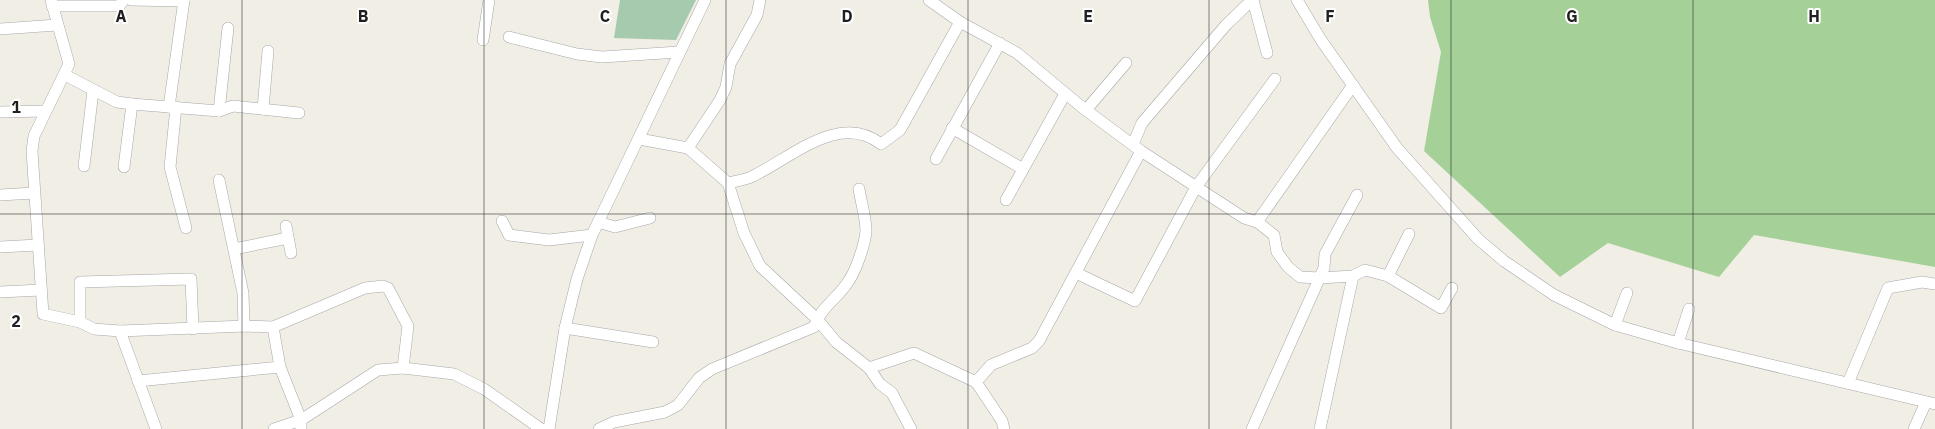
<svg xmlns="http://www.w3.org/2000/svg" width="1935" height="429" font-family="'IBM Plex Sans',sans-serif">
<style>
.forest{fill:#a5d199}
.cemetery{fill:#a6caae}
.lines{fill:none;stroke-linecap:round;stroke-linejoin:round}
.street-casing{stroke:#a7a7a7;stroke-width:12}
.street{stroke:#fff;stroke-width:11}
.grid{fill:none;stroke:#202020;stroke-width:1;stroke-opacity:0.55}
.grid-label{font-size:16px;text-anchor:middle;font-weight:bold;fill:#202020;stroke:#fff;stroke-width:4;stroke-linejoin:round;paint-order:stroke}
</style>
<rect width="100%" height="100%" fill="#f1eee6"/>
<polygon class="forest" points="1428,0 1935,0 1935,267 1754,235 1719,277 1608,243 1560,277 1424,151 1441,52 1430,17"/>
<polygon class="cemetery" points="620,0 696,0 676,40 614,38"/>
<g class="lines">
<g class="street-casing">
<g id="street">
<polyline points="51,0 69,64 34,136 32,151 43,314 80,322 94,329 120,331 245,326 273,327 365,288 383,286 388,288 408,326 403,368"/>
<polyline points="131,0 184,1"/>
<polyline points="929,0 960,22 1017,53 1083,108 1141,151 1244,218 1257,222 1274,235 1277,252 1288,267 1300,277 1320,278 1353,276 1365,270 1388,276 1441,308 1452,288"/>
<polyline points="1253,0 1267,53"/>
<polyline points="1297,0 1321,40 1397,148 1478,239 1504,261 1554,295 1615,325 1678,343 1935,404"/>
<polyline points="52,6 119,6 124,0"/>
<polyline points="0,29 57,25"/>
<polyline points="509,37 577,54 602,57 679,52"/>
<polyline points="483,40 489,0"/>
<polyline points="65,75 117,102 132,104 219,111 233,106 299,113"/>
<polyline points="169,107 184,0"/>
<polyline points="176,107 170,167 186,228"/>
<polyline points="263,109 268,51"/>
<polyline points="1086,110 1126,63"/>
<polyline points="219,111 228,28"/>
<polyline points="0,112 45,111"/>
<polyline points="952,128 1023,169"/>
<polyline points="639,139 688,148 728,183 744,233 760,266 817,319 836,342 869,368 880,384 892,393 911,429"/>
<polyline points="1133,144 1142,123 1226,25 1252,0"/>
<polyline points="688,148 720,100 726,87 730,64 757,15 760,0"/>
<polyline points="936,159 1000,43"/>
<polyline points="84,166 93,91"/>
<polyline points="124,167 132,104"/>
<polyline points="219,180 243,293 244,326"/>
<path d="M728 183C736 181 744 180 751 177 790 159 839 111 881 144L900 130 960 22"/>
<polyline points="0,195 34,193"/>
<polyline points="1006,200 1065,94"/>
<polyline points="502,221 509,235 549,240 592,235"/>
<polyline points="598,222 615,227 650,218"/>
<polyline points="1257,222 1353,85"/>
<polyline points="286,226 291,253"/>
<polyline points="0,247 38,245"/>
<polyline points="234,249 288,238"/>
<polyline points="1076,273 1135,301 1196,187 1275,79"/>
<polyline points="1388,276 1409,234"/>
<polyline points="0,292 41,290"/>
<polyline points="80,322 80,282 191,279 193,329"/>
<polyline points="1615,325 1627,293"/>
<polyline points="273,327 280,367 301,420 274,429"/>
<polyline points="565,328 653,342"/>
<polyline points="120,331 156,429"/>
<polyline points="1678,343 1689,309"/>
<polyline points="869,368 914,353 976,382 991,365 1032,348 1039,341 1141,151"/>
<polyline points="138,381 280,367"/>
<polyline points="976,382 1002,421 1004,429"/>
<polyline points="1848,383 1888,288 1922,282 1935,284"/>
<polyline points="301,429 301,420 378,370 403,368 454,374 484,389 541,429"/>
<polyline points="549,429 565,328 577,279 592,235 705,0"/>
<path d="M599 429 614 422 665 412 678 405 699 378 712 369 814 327C821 307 837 299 848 282 856 271 865 244 866 231 866 218 861 202 859 189"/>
<polyline points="1252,429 1324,268 1325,254 1357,195"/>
<polyline points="1320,429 1353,276"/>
<polyline points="1914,429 1926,402"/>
</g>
</g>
<use href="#street" class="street"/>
</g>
<path class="grid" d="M242 0V429M484 0V429M726 0V429M968 0V429M1209 0V429M1451 0V429M1693 0V429M0 214H1935"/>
<g class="grid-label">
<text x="121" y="22">A</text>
<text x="363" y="22">B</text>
<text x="605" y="22">C</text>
<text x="847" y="22">D</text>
<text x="1088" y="22">E</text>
<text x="1330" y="22">F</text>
<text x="1572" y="22">G</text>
<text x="1814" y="22">H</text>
<text x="16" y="113">1</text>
<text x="16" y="327">2</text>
</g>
</svg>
